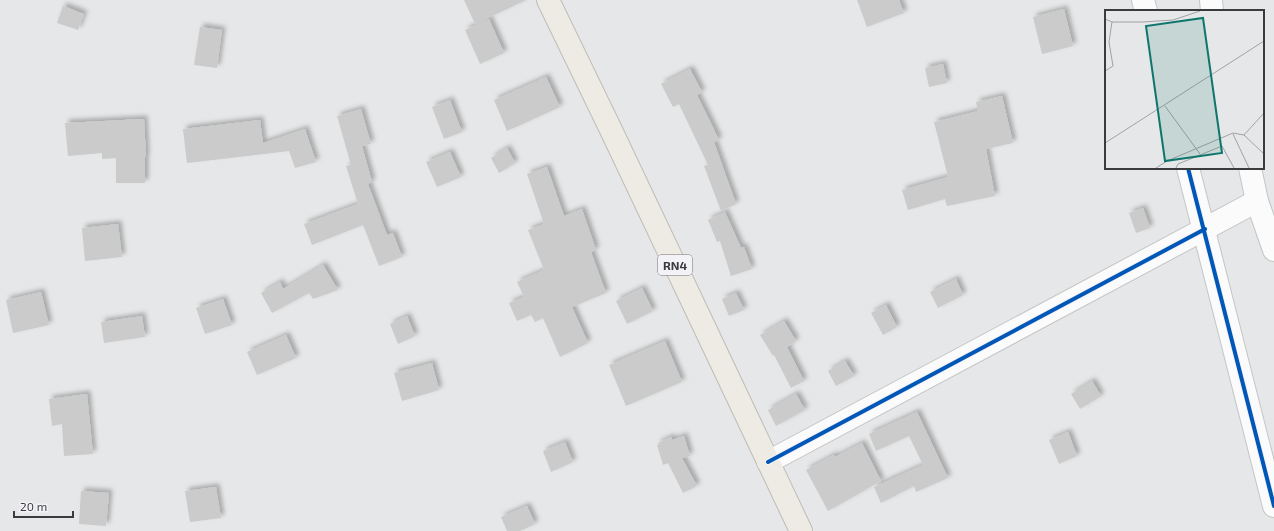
<svg xmlns="http://www.w3.org/2000/svg" width="1274" height="531" font-family="'Exo 2',sans-serif">
<style>
.building{fill:#cbcbcb;filter:url(#shadow)}
.lines{fill:none;stroke-linecap:round;stroke-linejoin:round}
.minor-casing{stroke:#c4c5c6;stroke-width:24}
.highway-casing{stroke:#c1bcb6;stroke-width:24}
.minor{stroke:#fbfbfc;stroke-width:22}
.highway{stroke:#eeeae4;stroke-width:22}
.cycleway-casing{stroke:#f3f3f7;stroke-width:6}
.cycleway{stroke:#0057b8;stroke-width:4}
.labels{text-anchor:middle;dominant-baseline:central;stroke-width:3;stroke-linejoin:round;paint-order:stroke}
.shield{fill:#f3f3f7;stroke:#727274;stroke-width:1}
.shield-label{font-size:12px;font-weight:bold;fill:#3a3b3c}
.inset-road{fill:none;stroke:#a1a2a3;stroke-width:1}
.view{fill:#0f766e;fill-opacity:0.15;stroke:#0f766e;stroke-width:2}
.inset-edge{fill:none;stroke:#3a3b3c;stroke-width:2}
</style>
<defs>
<filter id="shadow"><feDropShadow dx="3.5" dy="-3.5" stdDeviation="2" flood-color="#0004"/></filter>
</defs>
<rect width="100%" height="100%" fill="#e6e7e8"/>
<g class="building">
<polygon points="464,0 526,0 475,24"/>
<polygon points="857,0 899,0 904,13 867,27"/>
<polygon points="63,6 84,14 78,30 57,23"/>
<polygon points="1064,9 1073,46 1042,54 1033,17"/>
<polygon points="489,19 504,53 480,64 465,30"/>
<polygon points="200,27 222,30 217,68 194,65"/>
<polygon points="943,64 947,83 929,87 925,68"/>
<polygon points="690,69 702,92 697,95 719,140 714,142 736,204 721,211 704,166 708,165 679,104 673,107 661,84"/>
<polygon points="546,77 560,107 507,131 494,100"/>
<polygon points="1002,96 1013,143 986,149 995,196 947,206 945,199 908,210 902,190 948,177 934,122 978,111 976,102"/>
<polygon points="450,100 462,132 444,139 432,107"/>
<polygon points="361,109 371,144 362,146 372,182 368,184 387,235 393,233 402,257 379,266 363,225 312,245 304,224 358,204 346,166 351,165 337,116"/>
<polygon points="144,119 146,157 145,157 145,183 116,183 116,158 102,159 102,153 68,156 65,123"/>
<polygon points="260,120 263,143 305,129 316,162 295,168 289,151 187,163 183,129"/>
<polygon points="507,148 515,163 499,173 491,158"/>
<polygon points="450,152 461,177 437,187 426,162"/>
<polygon points="547,167 564,216 582,209 596,250 591,252 606,293 572,307 588,343 560,357 543,318 535,322 531,315 517,321 509,303 524,297 517,282 544,270 528,230 544,224 527,174"/>
<polygon points="1143,208 1150,228 1136,233 1129,213"/>
<polygon points="725,212 741,248 744,247 752,269 731,276 720,241 717,242 708,220"/>
<polygon points="118,224 122,257 85,261 82,228"/>
<polygon points="323,265 338,290 313,299 309,293 272,313 261,293 280,282 283,289"/>
<polygon points="956,279 963,295 938,308 930,292"/>
<polygon points="642,288 653,311 627,324 616,301"/>
<polygon points="41,292 49,325 13,333 6,300"/>
<polygon points="736,293 744,310 729,316 722,299"/>
<polygon points="223,299 232,325 205,334 196,308"/>
<polygon points="886,305 897,327 883,335 871,313"/>
<polygon points="142,316 145,337 104,343 101,322"/>
<polygon points="407,316 415,336 398,344 390,324"/>
<polygon points="784,321 796,341 787,347 804,381 791,388 774,355 773,356 760,335"/>
<polygon points="286,335 296,358 257,375 247,352"/>
<polygon points="665,341 682,382 626,406 609,365"/>
<polygon points="845,361 854,376 836,386 828,371"/>
<polygon points="432,363 439,390 402,401 394,373"/>
<polygon points="1092,381 1101,396 1080,409 1071,394"/>
<polygon points="87,394 93,454 64,456 62,424 52,426 49,399"/>
<polygon points="796,394 805,410 776,426 768,410"/>
<polygon points="917,412 948,478 916,492 914,486 881,503 874,487 923,465 909,436 876,451 869,434"/>
<polygon points="1068,432 1077,456 1059,464 1049,440"/>
<polygon points="684,436 690,456 682,458 697,486 683,493 668,463 663,465 657,445 659,445 658,443 671,437 672,440"/>
<polygon points="565,442 573,462 551,472 543,451"/>
<polygon points="862,443 881,481 828,511 806,470 834,455 835,457"/>
<polygon points="216,487 221,518 190,522 185,491"/>
<polygon points="81,491 109,493 106,526 79,524"/>
<polygon points="527,506 535,524 520,531 507,531 501,517"/>
</g>
<g class="lines">
<g class="minor-casing">
<g id="minor">
<polyline points="1143,0 1146,11"/>
<polyline points="1211,0 1212,11"/>
<polyline points="1188,168 1274,506"/>
<polyline points="1250,168 1257,201 1274,250"/>
<polyline points="768,462 1257,201"/>
</g>
</g>
<g class="highway-casing">
<polyline id="highway" points="548,0 612,132 801,531"/>
</g>
<use href="#minor" class="minor"/>
<use href="#highway" class="highway"/>
<g class="cycleway-casing">
<g id="cycleway">
<polyline points="1188,168 1274,506"/>
<polyline points="768,462 1205,229"/>
</g>
</g>
<use href="#cycleway" class="cycleway"/>
</g>
<g class="labels">
<rect class="shield" x="658" y="255" width="34" height="20" rx="3"/>
<g class="shield-label">
<text x="675" y="265">RN4</text>
</g>
</g>
<g transform="translate(1105 10)">
<rect width="159" height="159" fill="#e6e7e8"/>
<path class="inset-road" d="M0 9 7 12H38L68 10 95 1M0 61 8 56 4 32 7 12M60 96 95 144M128 124 144 158M139 125 159 144M0 133 159 31M51 158 62 151 128 123 139 125 159 103M71 158 73 154 117 136 129 158"/>
<path class="view" d="M98 8 117 143 60 151 41 16Z"/>
<rect width="159" height="159" class="inset-edge"/>
</g>
<path d="M14 511v6h59v-6" fill="none" stroke="#3a3b3c" stroke-width="2"/>
<text x="20" y="511" font-size="12" fill="#3a3b3c" stroke="#f3f3f7" stroke-width="3" paint-order="stroke">20 m</text>
</svg>
